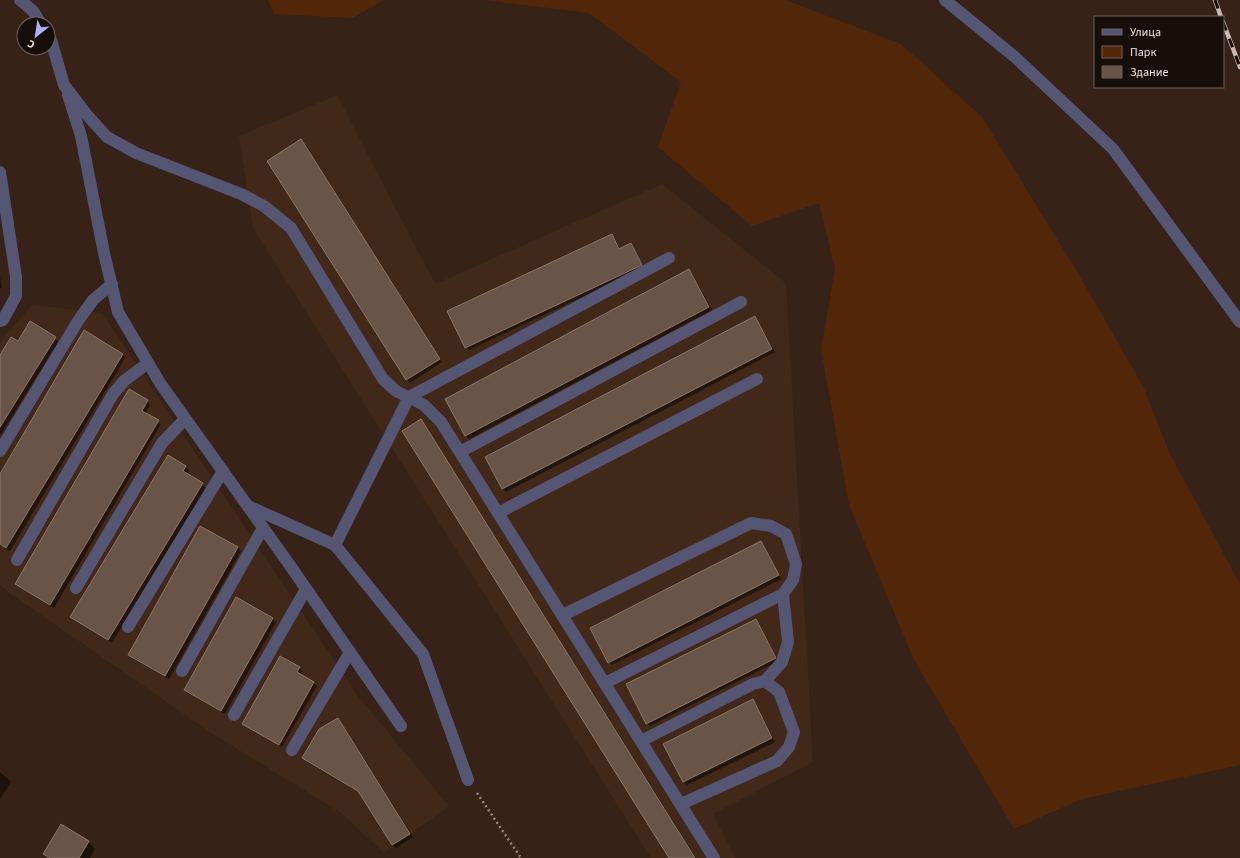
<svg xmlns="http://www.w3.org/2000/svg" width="1240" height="858" font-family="'Source Sans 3',sans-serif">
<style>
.built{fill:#422819}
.green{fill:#522709}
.shadow{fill:#0007}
.building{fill:#6a5448;stroke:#8d7568}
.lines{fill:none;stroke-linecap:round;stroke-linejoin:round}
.path{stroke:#98877f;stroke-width:2.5;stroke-dasharray:2 3;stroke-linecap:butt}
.minor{stroke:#555674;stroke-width:12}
.rail-casing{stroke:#c8b9b1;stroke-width:4.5}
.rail{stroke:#170e09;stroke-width:3;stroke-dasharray:9;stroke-linecap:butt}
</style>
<rect width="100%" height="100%" fill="#362217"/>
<g class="built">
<polygon points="337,95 435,284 662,184 786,283 813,762 713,814 735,858 651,858 253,228 239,136"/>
<polygon points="32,305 102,313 358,696 449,806 384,853 341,813 210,732 8,592 0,585 0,342"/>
</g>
<g class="green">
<polygon points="268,0 384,0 353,18 274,14"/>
<polygon points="483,0 785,0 901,44 982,117 1078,273 1143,386 1169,452 1240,584 1240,765 1082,799 1014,829 914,660 849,505 821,349 835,269 819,203 752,226 658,147 681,82 589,13"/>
</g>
<g class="shadow">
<polygon points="304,144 442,362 410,383 407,379"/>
<polygon points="612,235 615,238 620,249 631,244 634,248 644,268 469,350 465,347"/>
<polygon points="689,270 692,273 712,310 469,439 466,436 446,399"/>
<polygon points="0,277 2,288 0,288"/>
<polygon points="755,317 758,321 775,352 506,492 503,489 486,457"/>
<polygon points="55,338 58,342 0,436 0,357 18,343"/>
<polygon points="122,354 125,358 10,551 0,545 0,476"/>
<polygon points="147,401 150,405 145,414 158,421 161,424 54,608 20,587 16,584"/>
<polygon points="424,424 696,858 671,858"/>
<polygon points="168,457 186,467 189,470 187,474 206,488 112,643 74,620 71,616"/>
<polygon points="761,542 764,545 781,579 612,665 609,662"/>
<polygon points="238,547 241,551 169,679 132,658 129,655"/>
<polygon points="236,598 273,619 276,622 225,714 188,693 185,690"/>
<polygon points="756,620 759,623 778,661 650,726 646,723"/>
<polygon points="299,668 302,671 300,675 313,683 317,686 282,747 247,727 244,724"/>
<polygon points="753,700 756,704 775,742 687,785 684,782 665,744"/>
<polygon points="337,719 341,722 413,837 396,848 393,845 361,793 307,762 304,758"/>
<polygon points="0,772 11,782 0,799"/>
<polygon points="88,842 95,849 90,858 48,858 44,853"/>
</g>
<g class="building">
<polygon points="301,139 440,359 406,380 267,161"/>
<polygon points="612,234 619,249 631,243 642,265 465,348 447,311"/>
<polygon points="689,269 709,307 465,436 445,399"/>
<polygon points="755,316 772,349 502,489 485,457"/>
<polygon points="30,321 56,337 0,427 0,355 11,337 18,341"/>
<polygon points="84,330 123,354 6,548 0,544 0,474"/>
<polygon points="129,389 148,400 142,411 159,420 50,605 15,584"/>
<polygon points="421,419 695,858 669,858 402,431"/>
<polygon points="168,455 186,466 183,471 203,483 108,640 70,617"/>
<polygon points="200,526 238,547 165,676 128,655"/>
<polygon points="761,541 779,575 608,663 590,628"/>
<polygon points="236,597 273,618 221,711 184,690"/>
<polygon points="756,619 776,658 646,724 626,684"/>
<polygon points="280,656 300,667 297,672 314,682 279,745 242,724"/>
<polygon points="753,699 772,738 683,782 663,744"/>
<polygon points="338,718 410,834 392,845 358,791 302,758 319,729"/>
<polygon points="61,824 89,841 79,858 50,858 43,854"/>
</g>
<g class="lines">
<polyline class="path" points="477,793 521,858"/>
<g class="minor">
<polyline points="20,0 33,11 41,24"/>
<polyline points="945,0 1015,57 1113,149 1240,322"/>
<polyline points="48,35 51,40 64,85 87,115 107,137 136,153 241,194 264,206 291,228 383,379 396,391 424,405 441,422 714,858"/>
<polyline points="68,95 81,136 104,253 118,312 160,383 289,564 401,726"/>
<polyline points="0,172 16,277 16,296 3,320 0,321"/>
<polyline points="0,451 78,321 93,300 112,284"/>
<polyline points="460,452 741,302"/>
<polyline points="248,506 335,545 423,654 468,780"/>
<polyline points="498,513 757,379"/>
<polyline points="335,545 409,397 669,258"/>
<polyline points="17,560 113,394 124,381 148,363"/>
<polyline points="76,588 162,443 185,419"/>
<polyline points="563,615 751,523 771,526 786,534 796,564 793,580 783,594 605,683"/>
<polyline points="128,627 223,471"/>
<polyline points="182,671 263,528"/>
<polyline points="765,681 782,662 788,642 783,594"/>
<polyline points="234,715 306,589"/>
<polyline points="641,741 753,684 765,681 779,692 794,732 789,747 777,761 681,804"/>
<polyline points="292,750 350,652"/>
</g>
<g class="rail-casing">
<g id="rail">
<polyline points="1215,0 1221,17"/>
<polyline points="1223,22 1240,67"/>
</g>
</g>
<use href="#rail" class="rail"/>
</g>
<rect x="1094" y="16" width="130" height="72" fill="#170e09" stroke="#6e635d"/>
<rect x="1102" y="29" width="20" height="6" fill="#555674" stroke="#6e635d"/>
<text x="1130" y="36" font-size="12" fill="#f0e2db">Улица</text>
<rect x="1102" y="46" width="20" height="12" fill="#522709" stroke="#6e635d"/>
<text x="1130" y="56" font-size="12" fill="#f0e2db">Парк</text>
<rect x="1102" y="66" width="20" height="12" fill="#6a5448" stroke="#6e635d"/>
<text x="1130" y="76" font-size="12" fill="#f0e2db">Здание</text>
<g transform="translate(36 36) rotate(210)"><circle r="19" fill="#170e09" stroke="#6e635d"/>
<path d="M0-3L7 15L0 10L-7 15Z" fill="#acaffb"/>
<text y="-6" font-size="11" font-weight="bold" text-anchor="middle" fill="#f0e2db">С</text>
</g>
</svg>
